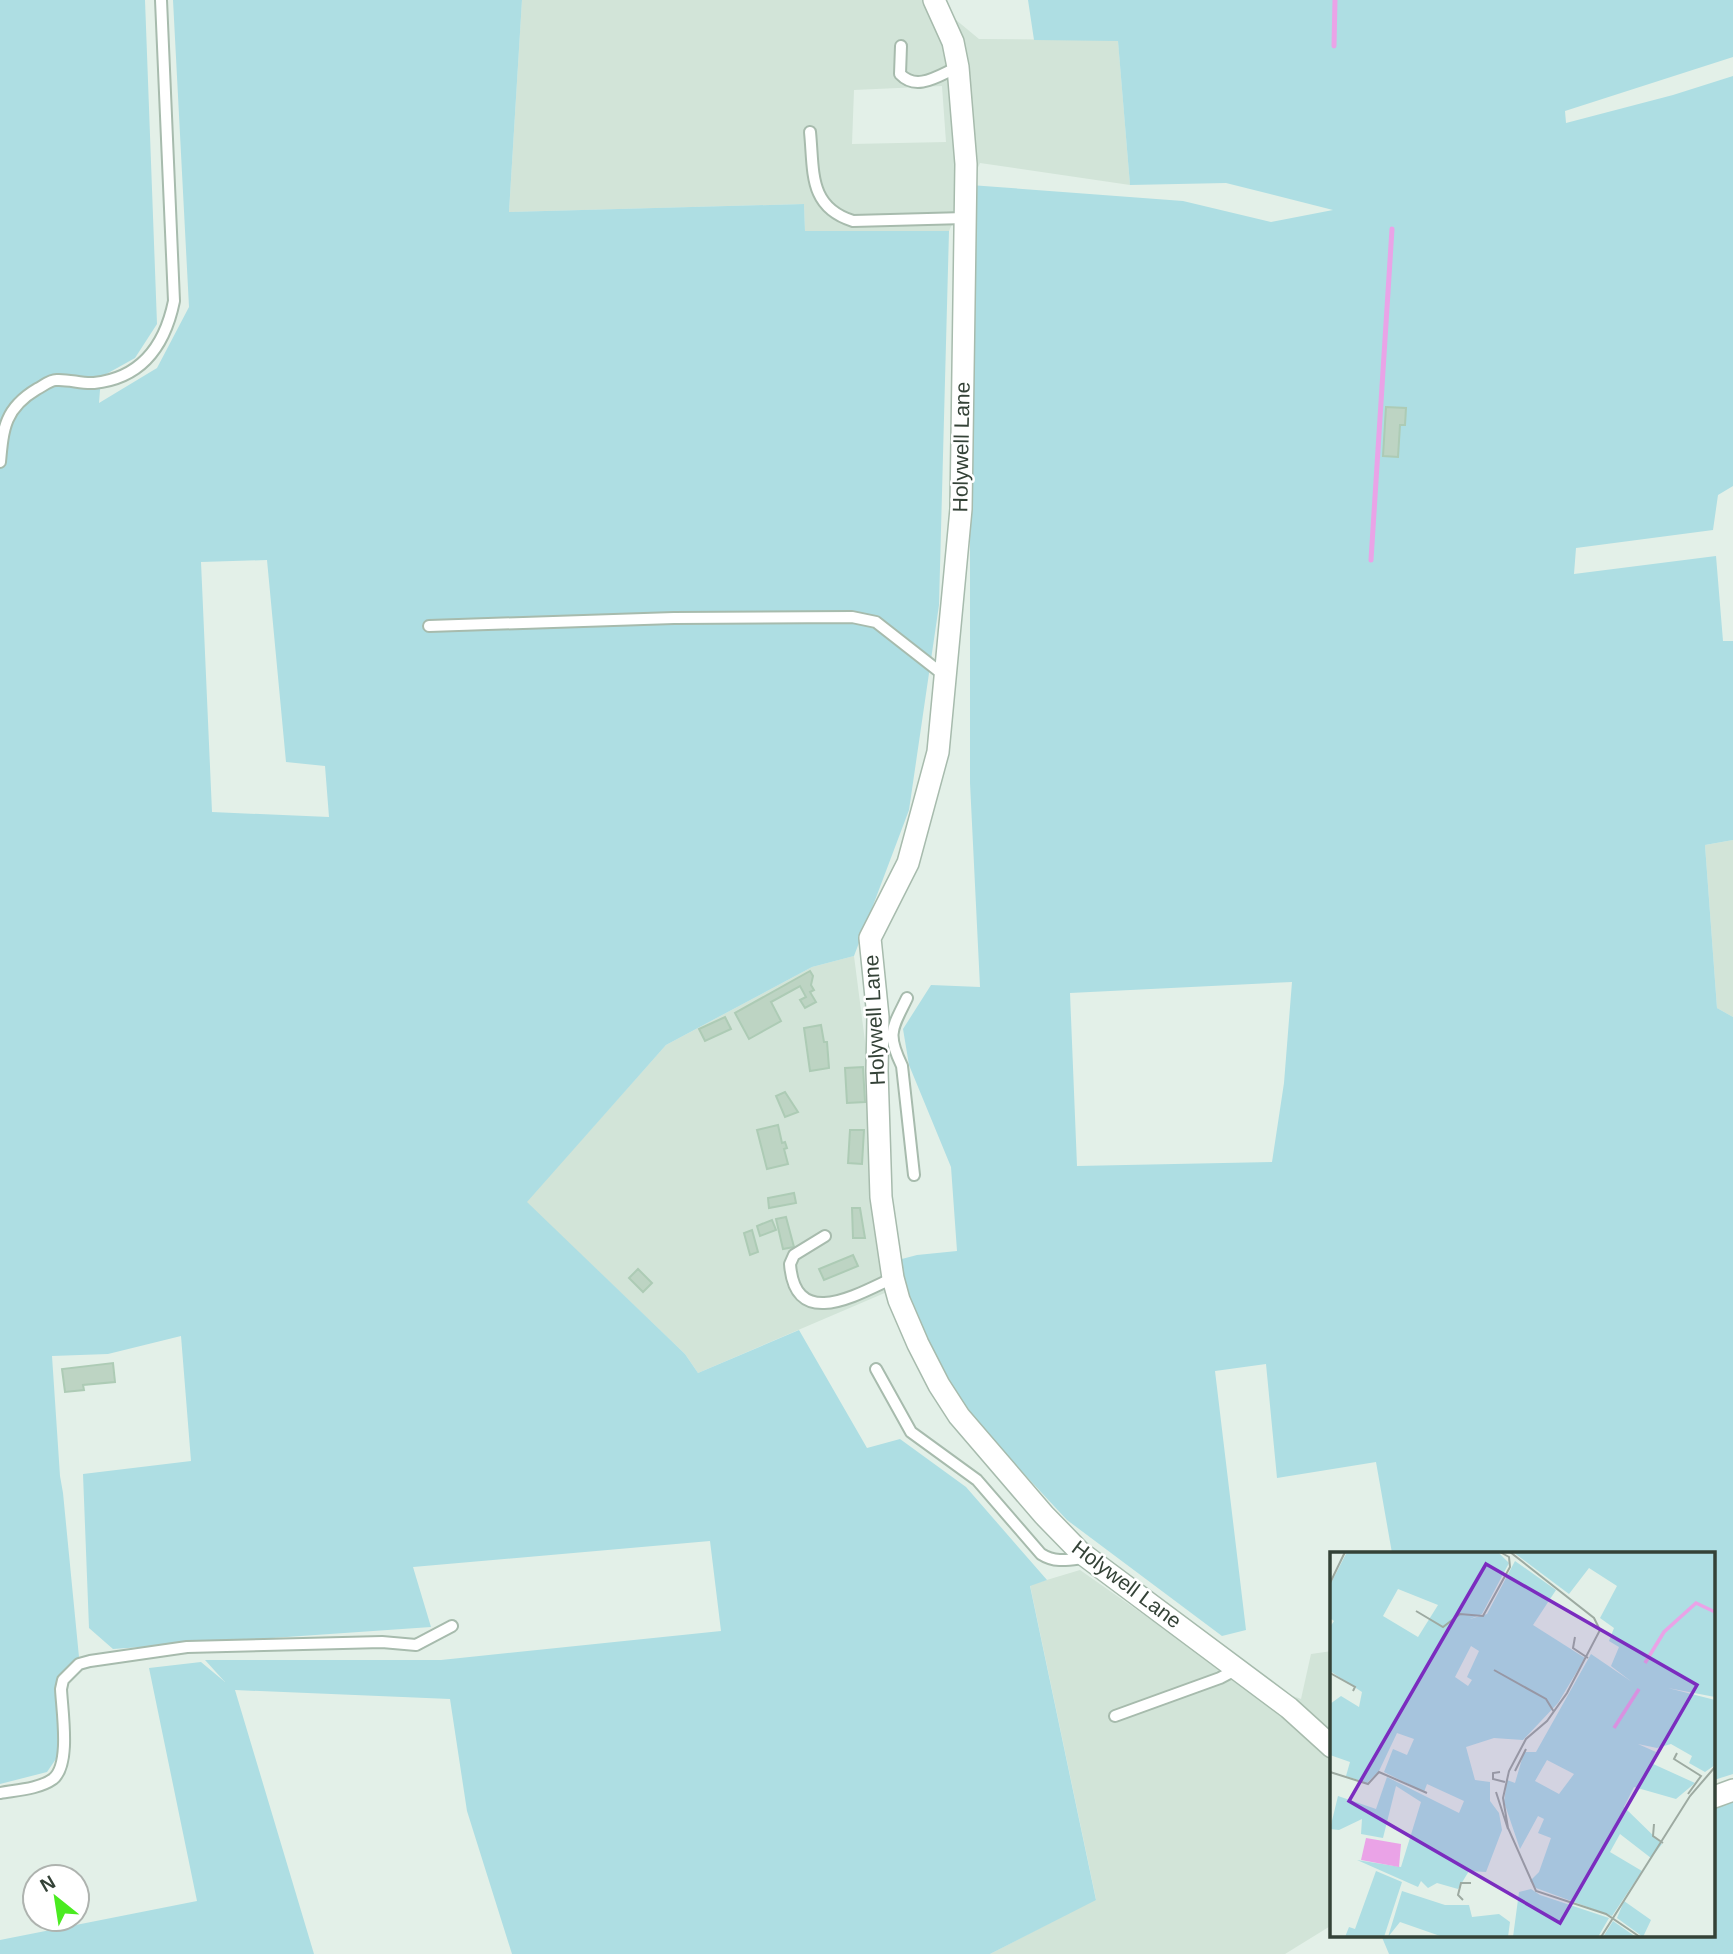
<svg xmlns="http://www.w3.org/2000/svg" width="1733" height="1954" font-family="Arial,sans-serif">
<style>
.residential{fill:#d2e4d8;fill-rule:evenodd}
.green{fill:#aedee3;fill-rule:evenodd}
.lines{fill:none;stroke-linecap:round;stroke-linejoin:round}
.stream{stroke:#eaa3e7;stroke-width:5}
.building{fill:#bdd4c3;stroke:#adcbb5;stroke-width:2}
.lane-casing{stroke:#a7bbad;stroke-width:14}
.street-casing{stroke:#a7bbad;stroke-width:24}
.lane{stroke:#fff;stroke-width:10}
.street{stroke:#fff;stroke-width:21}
.labels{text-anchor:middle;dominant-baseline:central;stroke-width:5;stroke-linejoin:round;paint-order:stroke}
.street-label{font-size:21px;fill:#344237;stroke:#fff}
.inset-river{fill:none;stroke:#eaa3e7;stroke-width:3.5}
.inset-road{fill:none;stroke:#9daaa1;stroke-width:2}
.view{fill:#7b2cbf;fill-opacity:0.15;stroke:#7b2cbf;stroke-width:3.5}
.inset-edge{fill:none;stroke:#344237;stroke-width:3.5}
</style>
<rect width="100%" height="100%" fill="#e3f0e8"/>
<g class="residential">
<path d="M522 0H932L979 39 1118 40 1130 185 980 163 949 231H805L804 204 509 212ZM942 86 946 142 852 144 854 90Z"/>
<polygon points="1733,840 1733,1017 1717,1008 1705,845"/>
<polygon points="854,956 870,1080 887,1292 698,1373 685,1354 526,1202 666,1045 812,967"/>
<polygon points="1080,1570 1220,1668 1301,1699 1311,1654 1332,1651 1332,1925 1285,1954 990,1954 1096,1899 1030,1585"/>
</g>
<g class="green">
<path d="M0 0H145L157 324 135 358 101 377 99 403 157 368 189 307 173 0H522L509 212 804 204 805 231H949L939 605 909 810 854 956 812 967 666 1045 527 1202 685 1354 698 1373 799 1330 867 1448 900 1439 966 1487 1047 1580 1030 1586 1096 1900 990 1954H512L467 1811 450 1699 235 1690 314 1954H0V1940L197 1901 149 1668 201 1662 225 1682 205 1660H441L721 1631 710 1541 413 1567 431 1627 113 1649 89 1628 83 1474 191 1461 181 1336 108 1354 52 1356 60 1476 63 1493 79 1657 57 1681 58 1756 47 1772 0 1784ZM267 560 286 762 325 766 329 817 212 812 201 562Z"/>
<path d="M1028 0H1733V57L1565 111 1566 123 1673 95 1733 76V486L1718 495 1713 530 1576 548 1574 574 1716 556 1723 641H1733V840L1705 845 1717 1008 1733 1017V1774L1714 1780V1553H1392L1376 1462 1277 1478 1266 1364 1215 1371 1246 1630 1222 1636 1067 1520 961 1406 923 1338 898 1260 917 1255 957 1251 951 1167 909 1065 903 1029 931 985 980 987 970 783V185L1183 201 1271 222 1333 210 1226 183 1130 185 1118 41 1034 40ZM1292 982 1284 1083 1272 1162 1077 1166 1070 993Z"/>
<polygon points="1733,1801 1733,1954 1389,1954 1381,1935 1714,1935 1714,1807"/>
</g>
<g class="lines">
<g class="stream">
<polyline points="1334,46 1335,0"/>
<polyline points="1371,560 1392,229"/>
</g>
</g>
<g class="building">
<polygon points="1386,407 1406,408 1405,425 1400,425 1398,457 1383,456"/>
<polygon points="810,971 813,976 811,985 814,990 810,992 816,1002 805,1008 800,1000 806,997 800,986 771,1002 781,1021 749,1039 735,1013"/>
<polygon points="725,1017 731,1029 705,1041 699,1029"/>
<polygon points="821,1025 824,1042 827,1042 829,1068 810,1071 804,1028"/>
<polygon points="863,1067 865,1102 847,1103 845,1068"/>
<polygon points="785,1092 798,1112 785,1117 776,1096"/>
<polygon points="778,1125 782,1143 785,1142 787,1148 784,1149 788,1164 767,1169 757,1130"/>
<polygon points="850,1130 864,1130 862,1164 848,1163"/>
<polygon points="794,1193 796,1203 769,1208 768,1198"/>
<polygon points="852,1208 860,1208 865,1238 853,1238"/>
<polygon points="786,1217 794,1247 783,1249 776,1219"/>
<polygon points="772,1220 776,1230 760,1236 757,1226"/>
<polygon points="752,1230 758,1252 750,1255 744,1233"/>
<polygon points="853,1255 858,1266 824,1280 819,1269"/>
<polygon points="638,1269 652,1283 643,1292 629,1278"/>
<polygon points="113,1363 115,1382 83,1385 84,1390 65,1392 62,1369"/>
</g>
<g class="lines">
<g class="lane-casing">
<g id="lane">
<path d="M901 46 900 74C917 92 939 75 958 67"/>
<path d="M810 132C814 171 808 207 853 221L965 218"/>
<path d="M0 462C3 428 5 408 37 389 43 386 50 380 56 380 69 379 81 384 94 383 142 378 165 345 174 301L161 0"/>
<polyline points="429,626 674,618 852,617 876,622 945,676"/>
<path d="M907 998C892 1029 886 1033 902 1066L914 1175"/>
<path d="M825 1236 794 1255 790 1264C795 1332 858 1294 893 1278"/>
<path d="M876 1369 911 1432 977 1480 1041 1554C1055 1563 1068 1560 1084 1558"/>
<polyline points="1115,1716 1220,1678 1237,1669"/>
<path d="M0 1793C17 1790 39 1789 53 1779 71 1765 62 1711 61 1689L63 1680 79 1664 90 1661 187 1647 382 1642 416 1645 452 1626"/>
</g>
</g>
<g class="street-casing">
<g id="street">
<polyline points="934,0 953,42 958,67 966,164 961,509 938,752 908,863 870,938 878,1017 877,1071 881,1197 893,1278 899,1300 918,1344 939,1385 959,1416 1044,1515 1080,1552 1289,1708 1332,1747"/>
<polyline points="1714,1797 1733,1790"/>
</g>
</g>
<use href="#lane" class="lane"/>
<use href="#street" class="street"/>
</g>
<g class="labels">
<g class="street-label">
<text transform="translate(961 447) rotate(-89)">Holywell Lane</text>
<text transform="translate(874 1020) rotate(-93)">Holywell Lane</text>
<text transform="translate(1127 1584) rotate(37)">Holywell Lane</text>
</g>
</g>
<g transform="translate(1330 1552)">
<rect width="385" height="385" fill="#e3f0e8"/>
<path d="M17 0H168L179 11 152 62 140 67 157 62 185 9 226 38 203 73 255 106 228 151 193 188 164 186 136 195 145 228 160 230V249L169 261 172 278 156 320 139 319 128 337 107 331 98 336 91 329 88 335 27 308 71 315 91 250 66 234 53 286 31 282 32 267 9 278 0 277 8 244 46 257 57 225 129 261 134 249 97 232 94 240 54 220 63 197 77 203 84 187 67 181 49 219 37 231 16 224 20 210 0 203V152L11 144 29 155 32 140 0 119V75L4 69 0 66V33ZM68 37 108 53 88 85 53 64ZM141 94 149 99 137 125 142 128 138 134 125 125ZM183 0H385V145L338 136 385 148V213L375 220 359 211 362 204 341 192 327 196 308 192 326 200 321 211 365 231 346 247 304 235 294 255 332 292 321 306 290 282 280 300 312 319 282 364 206 336 200 329 209 320 221 286 208 281 214 267 208 264 190 297 174 250 177 228 185 231 194 200H206L261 102 302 130 281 114 289 95 279 89 284 76 270 66 287 34 259 16 239 42ZM217 208 244 222 229 242 205 229ZM46 319 72 330 54 385H15L19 375 25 377ZM201 337 210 343 279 366 268 385H183L189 340ZM72 339 115 353H139L142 365 169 362 180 370 178 385H113L70 370 58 385ZM294 349 321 368 313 385 287 366ZM283 369 306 385H273Z" fill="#aedee3" fill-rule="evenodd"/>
<path d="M36 286 71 292 69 315 31 308Z" fill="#eaa3e7"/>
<path class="inset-river" d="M315 111 334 80 366 51 385 60M284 176 309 137"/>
<path class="inset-road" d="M180 0 264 66 270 78 237 141 217 169 196 187 179 219 173 246 178 276 206 339 276 362 310 385M0 31 15 0M86 59 113 75 130 62 153 64 180 15 179 5 170 0M245 85 243 96 258 106M164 118 216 147 224 160M0 121 25 135 23 139M347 201 344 207 371 224 358 242M185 219 196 197M0 220 38 232 49 220 97 241M170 220 163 221V227L175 230M166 240 178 277M324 272 323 284 333 291M133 348 128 343 131 331H141M271 385 360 244 385 215"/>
<path class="view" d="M156 12 367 133 230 371 19 249Z"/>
<rect width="385" height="385" class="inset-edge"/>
</g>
<g transform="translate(56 1898) rotate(330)"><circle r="33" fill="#ffffff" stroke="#aeb3af" stroke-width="2"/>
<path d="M0-5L12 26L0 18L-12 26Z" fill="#4aeb20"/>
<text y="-10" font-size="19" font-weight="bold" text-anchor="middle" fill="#344237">N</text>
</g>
</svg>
